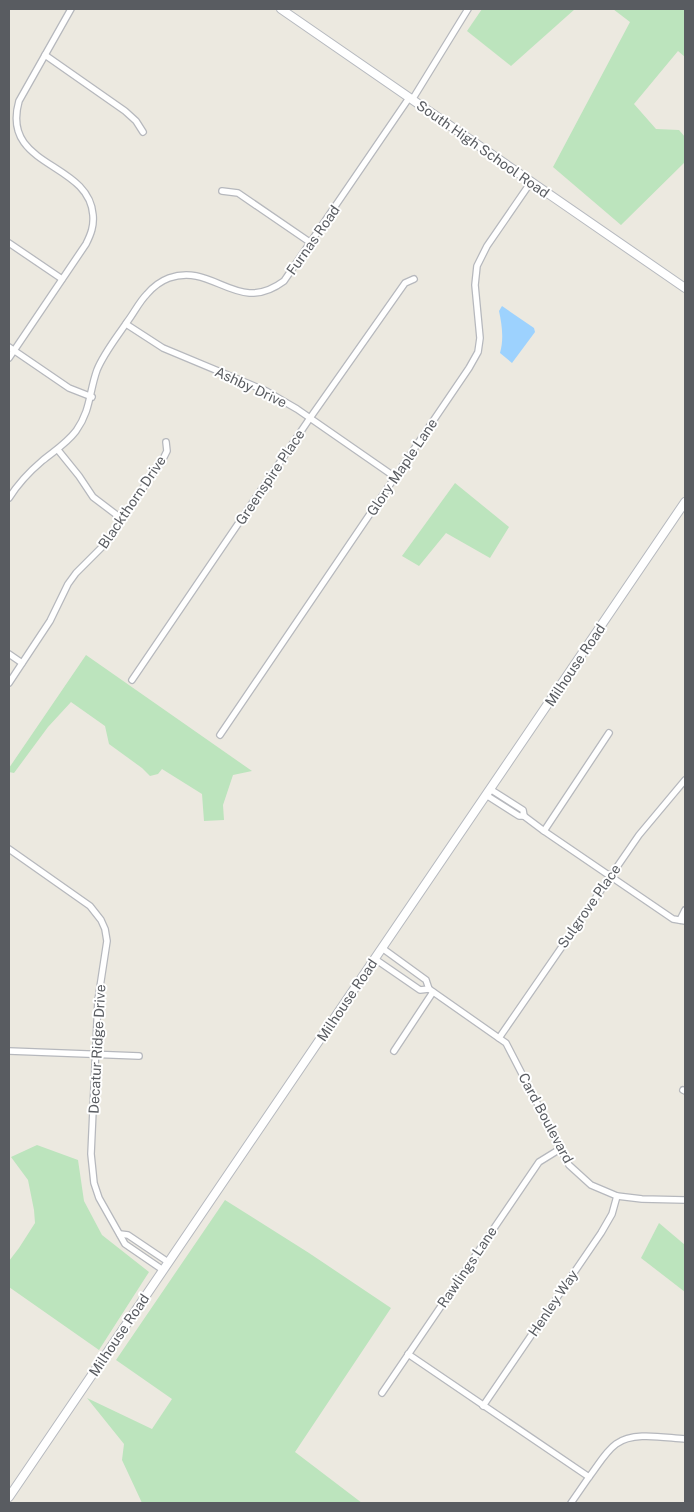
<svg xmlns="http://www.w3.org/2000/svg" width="694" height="1512" font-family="'Public Sans',sans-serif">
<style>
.green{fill:#bce4bd}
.water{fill:#9dd2fe}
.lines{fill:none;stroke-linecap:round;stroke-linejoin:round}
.street-casing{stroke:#b6b8bd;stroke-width:8}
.secondary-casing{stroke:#b6b9bf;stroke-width:10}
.street{stroke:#fff;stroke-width:5.5}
.secondary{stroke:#fff;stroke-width:8}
.labels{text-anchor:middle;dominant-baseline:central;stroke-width:4;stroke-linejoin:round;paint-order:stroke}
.street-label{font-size:14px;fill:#595c61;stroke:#fff}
</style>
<rect width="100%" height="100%" fill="#ece9e0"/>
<g class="green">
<polygon points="482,9 575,9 511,66 467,31"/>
<polygon points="613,9 685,9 685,57 678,51 634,104 656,129 679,130 685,137 685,162 621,225 553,167 630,22"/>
<polygon points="455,483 509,527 490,558 446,533 419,566 402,556"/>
<polygon points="86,655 252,771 233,775 223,805 224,820 204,821 202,794 162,769 158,774 150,776 142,768 109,744 105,726 71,702 48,727 14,773 9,772 9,768"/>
<polygon points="37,1145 78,1160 84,1201 102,1235 149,1272 99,1350 9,1287 9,1261 19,1248 35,1223 34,1210 28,1180 11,1157"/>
<polygon points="225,1200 309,1253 391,1308 295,1452 362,1503 142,1503 122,1460 124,1444 87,1398 152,1429 172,1399 116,1360"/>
<polygon points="659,1223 685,1245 685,1292 641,1258"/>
</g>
<path class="water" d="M502 306 534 328 535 332 512 363 500 353C504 339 502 325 499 311Z"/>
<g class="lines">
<g class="street-casing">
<g id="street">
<polyline points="45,55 125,111 136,121 143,132"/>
<polyline points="412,100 468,9"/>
<polyline points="222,191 238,193 311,243"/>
<polyline points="9,243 62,279"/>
<polyline points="126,324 163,348 266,391 297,409 395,477"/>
<polyline points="9,347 69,388 92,397"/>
<path d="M9 358 86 244C91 234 94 226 93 215 89 161 0 168 19 101L71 9"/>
<polyline points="58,450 79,476 93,497 122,519"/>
<path d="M9 498C18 484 29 472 42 461 54 451 66 444 76 431 91 410 89 392 97 370 104 353 117 337 127 322 134 313 139 302 147 294 153 287 161 281 169 278 214 262 237 316 284 281L409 98"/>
<polyline points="9,654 22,663"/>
<polyline points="132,680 310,418 405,283 414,279"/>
<polyline points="9,683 50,621 68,584 76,573 106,543 164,457 167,451 166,442"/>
<polyline points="220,735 469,368 478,352 480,338 475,285 477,266 487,246 531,182"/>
<polyline points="486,795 519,816 524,816 523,810 490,789"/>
<polyline points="524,816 544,831 673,919 685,921"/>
<polyline points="544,831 609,733"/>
<polyline points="9,849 90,906 101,920 105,929 107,941 98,1000 91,1154 94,1183 99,1198 125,1244 163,1270"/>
<polyline points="680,920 685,910"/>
<polyline points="382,948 426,980 429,989 506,1043 569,1165 591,1185 617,1196 642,1199 685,1200"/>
<polyline points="375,959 420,990 429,989"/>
<polyline points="499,1038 639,835 685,780"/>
<polyline points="9,1051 139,1056"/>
<polyline points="394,1051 433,992"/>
<polyline points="683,1090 685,1091"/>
<polyline points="120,1234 128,1235 168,1262"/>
<path d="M408 1354 589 1477C597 1467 605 1452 616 1444 634 1431 665 1438 685 1439"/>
<polyline points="382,1393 539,1162 560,1149"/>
<polyline points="483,1406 601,1233 612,1214 617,1196"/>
<polyline points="571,1503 589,1477"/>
</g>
</g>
<g class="secondary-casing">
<g id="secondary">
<polyline points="281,9 685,288"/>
<polyline points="9,1497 685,502"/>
</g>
</g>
<use href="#street" class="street"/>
<use href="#secondary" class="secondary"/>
</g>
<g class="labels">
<g class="street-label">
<text transform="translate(483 149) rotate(35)">South High School Road</text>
<text transform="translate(313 240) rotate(-55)">Furnas Road</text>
<text transform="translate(251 387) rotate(25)">Ashby Drive</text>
<text transform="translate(402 467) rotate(-56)">Glory Maple Lane</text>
<text transform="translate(270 477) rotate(-56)">Greenspire Place</text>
<text transform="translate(132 502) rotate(-56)">Blackthorn Drive</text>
<text transform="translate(575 665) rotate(-56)">Milhouse Road</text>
<text transform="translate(589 906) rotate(-55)">Sulgrove Place</text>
<text transform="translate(347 1000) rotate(-56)">Milhouse Road</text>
<text transform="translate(97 1049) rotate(-87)">Decatur Ridge Drive</text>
<text transform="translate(546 1118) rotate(62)">Card Boulevard</text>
<text transform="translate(467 1267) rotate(-56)">Rawlings Lane</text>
<text transform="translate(553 1303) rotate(-56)">Henley Way</text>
<text transform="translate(119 1335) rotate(-56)">Milhouse Road</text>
</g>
</g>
<rect width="694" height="1512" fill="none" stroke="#595c61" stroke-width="20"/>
</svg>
